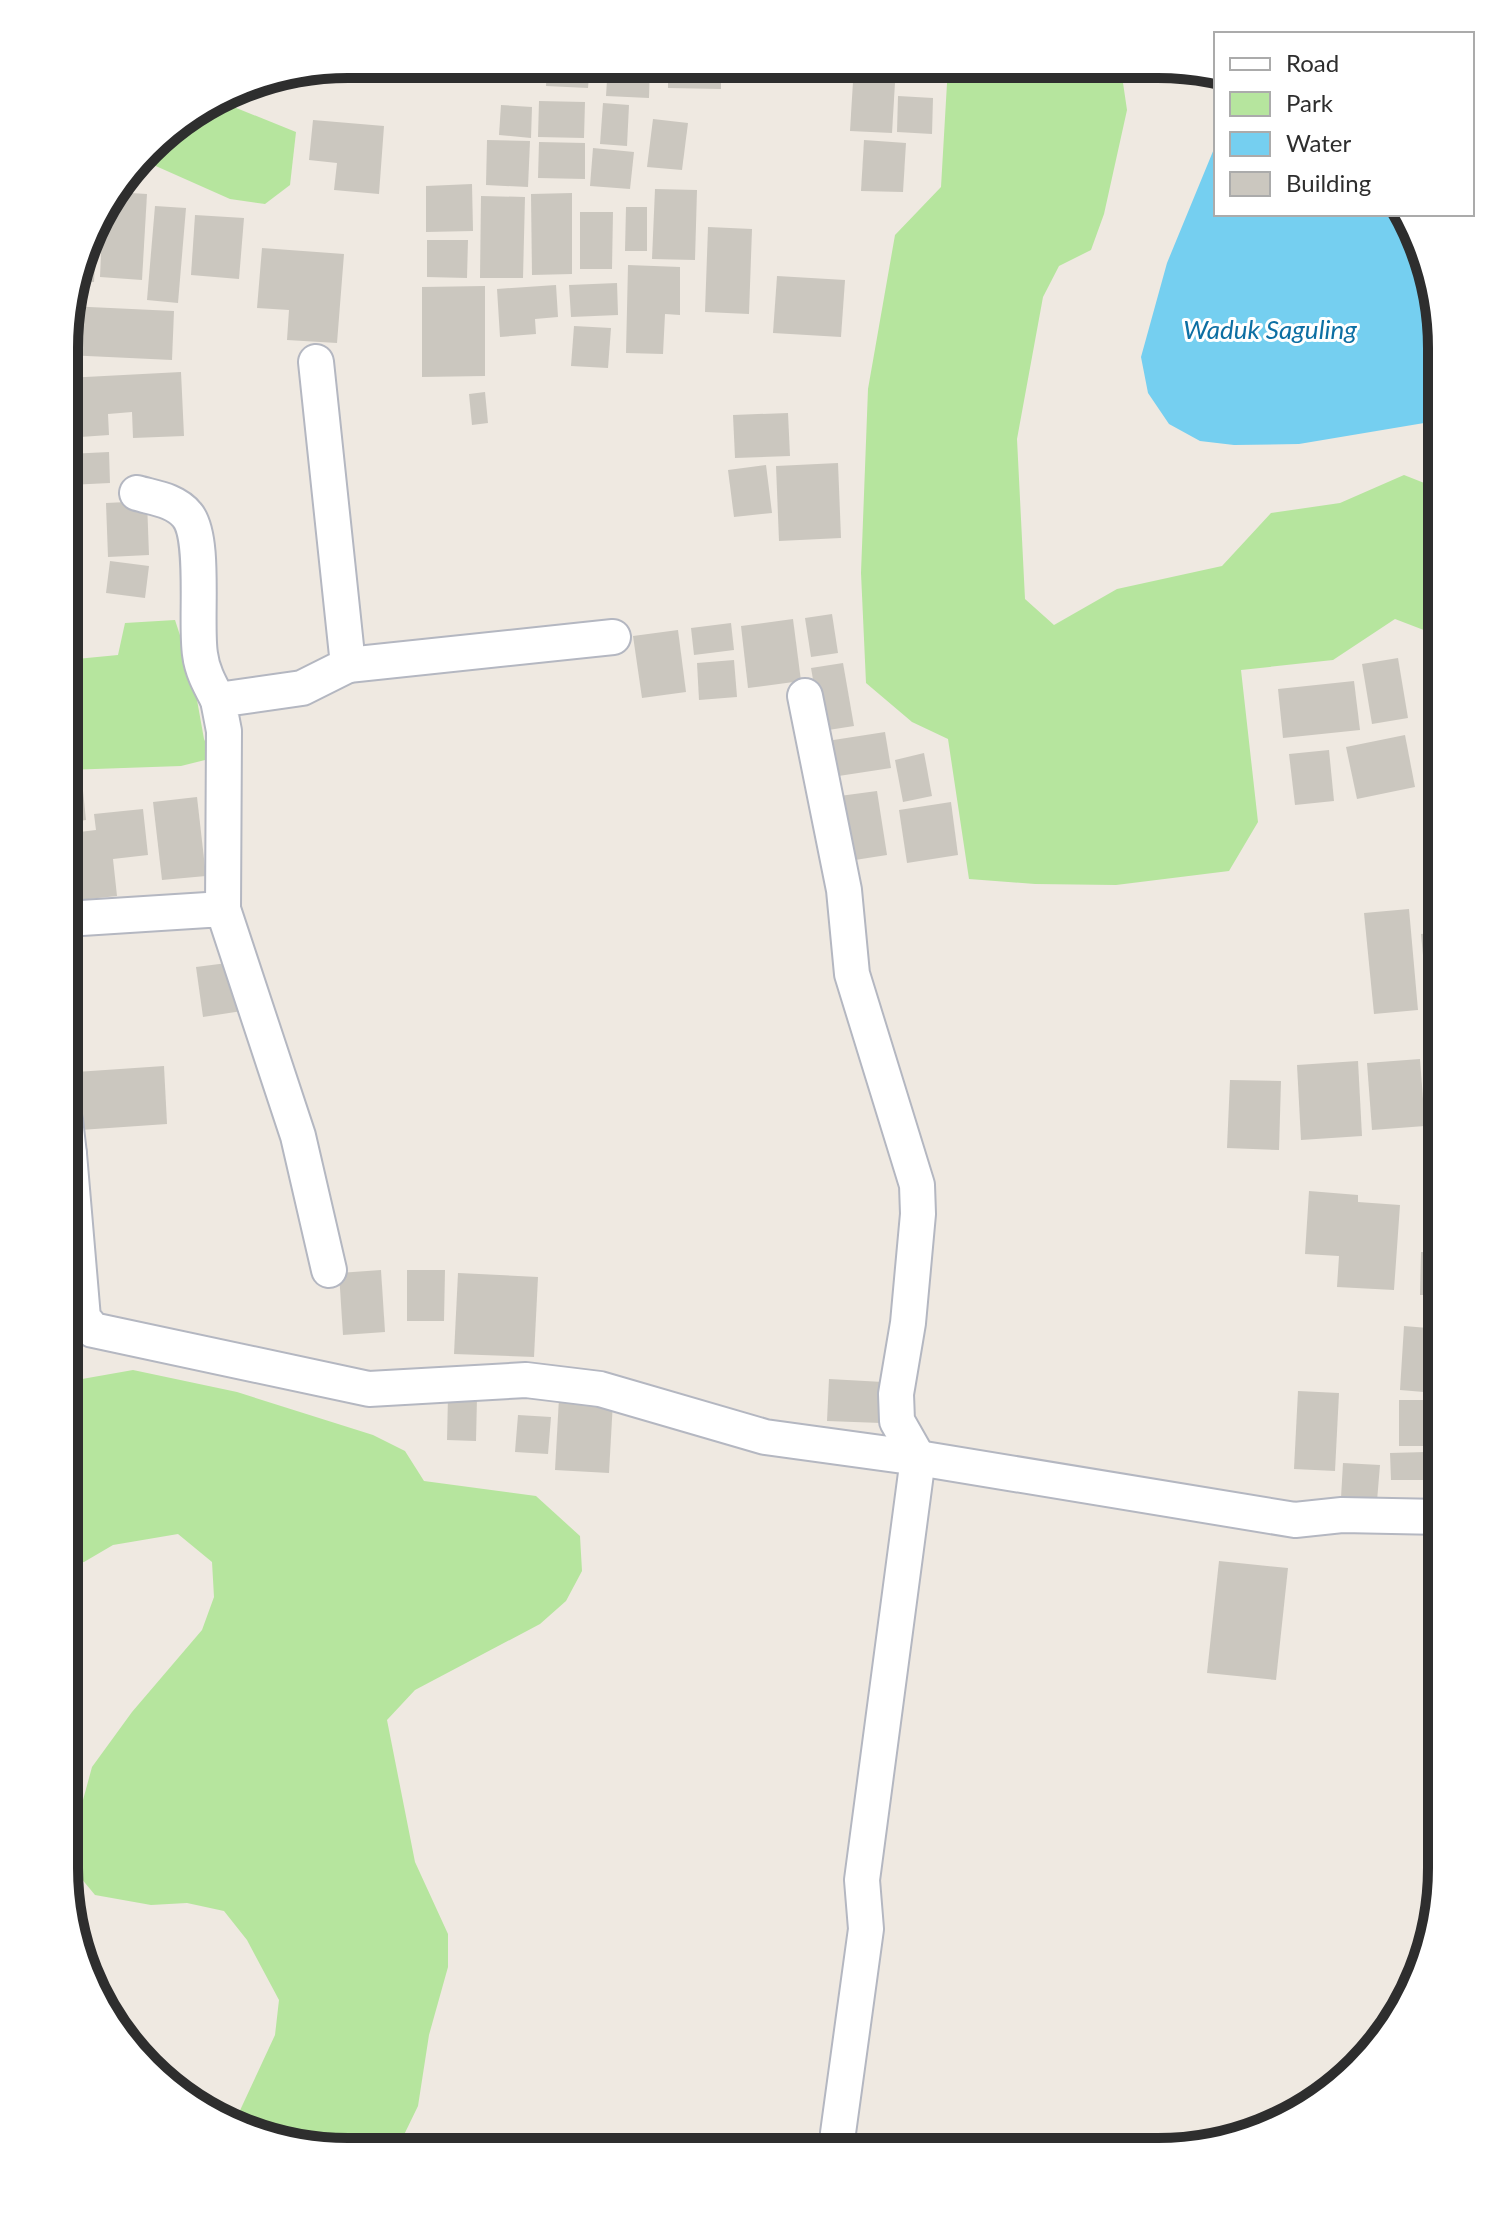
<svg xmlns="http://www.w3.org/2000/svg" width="1506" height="2216" font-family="Lato,sans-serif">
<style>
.green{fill:#b6e59e}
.water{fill:#75cff0}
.building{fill:#cbc7bf}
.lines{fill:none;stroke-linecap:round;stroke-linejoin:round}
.minor-casing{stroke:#b4b7c1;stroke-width:38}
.minor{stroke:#fff;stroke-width:34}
.labels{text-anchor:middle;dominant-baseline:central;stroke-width:6;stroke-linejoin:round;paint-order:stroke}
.water-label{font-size:26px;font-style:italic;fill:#0d6fa3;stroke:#fff}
.rim{fill:none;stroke:#2e2e2e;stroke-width:10}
</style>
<rect width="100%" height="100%" fill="#efe9e1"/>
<g class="green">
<polygon points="948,66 1114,66 1122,76 1127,110 1104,214 1091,250 1059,266 1043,297 1017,439 1025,599 1054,625 1117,589 1222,566 1271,513 1340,503 1404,475 1442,490 1442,637 1395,619 1333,660 1241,670 1258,822 1229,871 1116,885 1035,884 969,879 948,739 912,722 866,683 861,573 868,389 895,235 941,187"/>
<polygon points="219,101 296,132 290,185 265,204 230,199 140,159 161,134"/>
<polygon points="175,620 192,672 204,739 213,758 181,766 66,770 66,660 118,655 125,623"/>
<polygon points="133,1370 237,1392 373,1435 405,1451 424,1481 536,1496 580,1536 582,1571 566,1601 540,1624 415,1690 387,1720 415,1862 448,1934 448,1967 429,2035 418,2106 401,2141 402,2150 311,2150 236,2119 275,2035 279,2000 247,1940 224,1911 187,1903 151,1905 95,1895 71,1866 69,1832 83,1800 92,1767 132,1712 202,1630 214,1597 212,1562 178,1534 113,1545 84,1562 64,1565 65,1382"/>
</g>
<polygon class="water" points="1216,144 1216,214 1401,214 1420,239 1442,348 1442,420 1299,444 1234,445 1200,441 1169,424 1148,393 1141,357 1167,263"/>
<g class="building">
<polygon points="348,64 396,64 395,76 339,72 340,65"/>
<polygon points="547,65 590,65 588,88 546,86"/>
<polygon points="608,65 650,65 649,98 606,96"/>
<polygon points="668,65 721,65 721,89 668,88"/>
<polygon points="854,65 896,66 892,133 850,131"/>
<polygon points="898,96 933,98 932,134 897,132"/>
<polygon points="539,101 585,102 584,138 538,137"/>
<polygon points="603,103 629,105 627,146 600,144"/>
<polygon points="501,105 532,107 531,138 499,135"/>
<polygon points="653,119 688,123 682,170 647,167"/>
<polygon points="313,120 384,126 379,194 334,190 337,163 309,160"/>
<polygon points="487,140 530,141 528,187 486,185"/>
<polygon points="864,140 906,143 903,192 861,191"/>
<polygon points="539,142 585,143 585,179 538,178"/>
<polygon points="593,148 634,152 630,189 590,186"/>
<polygon points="472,184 473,231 426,232 426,186"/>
<polygon points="655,189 697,190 695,260 652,259"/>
<polygon points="114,192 147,194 142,280 100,277 103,205"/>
<polygon points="572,193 572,274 532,275 531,194"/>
<polygon points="481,196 525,197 523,278 480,278"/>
<polygon points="155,206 186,208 178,303 147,300"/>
<polygon points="626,207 647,207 647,251 625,251"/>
<polygon points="580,212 613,212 612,269 580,269"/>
<polygon points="195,215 244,218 239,279 191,275"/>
<polygon points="97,221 94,282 77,281 89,243"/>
<polygon points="708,227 752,229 749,314 705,312"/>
<polygon points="427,240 468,240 467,278 427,277"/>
<polygon points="262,248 344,254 337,343 287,340 289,310 257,308"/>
<polygon points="628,265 680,267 680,315 665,314 663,354 626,353"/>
<polygon points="777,276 845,280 841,337 773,333"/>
<polygon points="617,283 618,315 571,317 569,285"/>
<polygon points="556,285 558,317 535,319 536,334 500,337 497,289"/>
<polygon points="485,286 485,376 422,377 422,287"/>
<polygon points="68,306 174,311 172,360 66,355"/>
<polygon points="574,326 611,328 608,368 571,366"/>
<polygon points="181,372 184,436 133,438 132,412 108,414 109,435 66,438 66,378"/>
<polygon points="485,392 488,423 472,425 469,394"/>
<polygon points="788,413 790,456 735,458 733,415"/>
<polygon points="109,452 110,483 69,485 68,454"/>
<polygon points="838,463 841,538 779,541 776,466"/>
<polygon points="766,465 772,513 734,517 728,470"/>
<polygon points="147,501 149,555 108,557 106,503"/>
<polygon points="66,552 80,553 79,577 66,576"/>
<polygon points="110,561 149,566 145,598 106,593"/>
<polygon points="66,587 77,588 74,638 66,638"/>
<polygon points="832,614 838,653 811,657 805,618"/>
<polygon points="793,619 801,681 748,688 741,626"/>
<polygon points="731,623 734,650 694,655 691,628"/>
<polygon points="678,630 686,692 642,698 633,636"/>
<polygon points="1398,658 1408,718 1372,724 1362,664"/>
<polygon points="734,660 737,697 699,700 697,663"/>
<polygon points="843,663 854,726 822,731 811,668"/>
<polygon points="1354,681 1360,730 1283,738 1278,689"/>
<polygon points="885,732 891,768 832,777 827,741"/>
<polygon points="1405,735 1415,787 1357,799 1346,747"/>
<polygon points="1329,750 1334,801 1295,805 1289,754"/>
<polygon points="924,753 932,796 903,802 895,760"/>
<polygon points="83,791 86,820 66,823 66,793"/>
<polygon points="877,791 887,855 842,862 832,797"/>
<polygon points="197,797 206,876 162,880 153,802"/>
<polygon points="951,802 958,855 907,863 899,810"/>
<polygon points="143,809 148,855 113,859 117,896 79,900 71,833 96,830 94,814"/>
<polygon points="1409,909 1418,1010 1374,1014 1364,913"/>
<polygon points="1442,932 1442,965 1424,966 1421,934"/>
<polygon points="235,962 242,1011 203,1017 196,967"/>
<polygon points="1420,1059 1425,1126 1372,1130 1367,1063"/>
<polygon points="1358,1061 1362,1136 1301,1140 1297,1065"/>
<polygon points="164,1066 167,1124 80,1130 76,1072"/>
<polygon points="1230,1080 1281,1081 1279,1150 1227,1148"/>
<polygon points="1309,1191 1358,1195 1358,1202 1400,1205 1394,1290 1337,1287 1339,1256 1305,1254"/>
<polygon points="1421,1252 1442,1253 1442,1295 1420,1295"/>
<polygon points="381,1270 385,1332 343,1335 339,1273"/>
<polygon points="407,1270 445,1270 444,1321 407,1321"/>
<polygon points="458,1273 538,1277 534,1357 454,1354"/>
<polygon points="1404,1326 1428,1328 1424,1392 1400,1390"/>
<polygon points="829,1379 883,1382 881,1423 827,1421"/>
<polygon points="1298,1391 1339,1393 1335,1471 1294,1469"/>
<polygon points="448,1396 477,1397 476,1441 447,1440"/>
<polygon points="559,1398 613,1401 609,1473 555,1470"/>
<polygon points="1399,1400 1442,1400 1442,1479 1431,1479 1430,1446 1399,1446"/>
<polygon points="518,1415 551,1417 548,1454 515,1452"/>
<polygon points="1426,1452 1427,1480 1391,1480 1390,1453"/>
<polygon points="1343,1463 1380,1465 1377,1501 1341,1498"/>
<polygon points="1219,1561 1288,1568 1276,1680 1207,1673"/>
</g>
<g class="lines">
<g class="minor-casing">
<g id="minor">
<path d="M137 493C154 498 175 500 187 515 206 537 195 622 200 654 202 671 210 685 218 700"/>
<polyline points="348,665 613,637"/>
<polyline points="805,696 844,890 852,974 917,1185 918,1214 908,1323 896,1394 897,1421 918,1458 862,1880 866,1929 838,2133 837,2151"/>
<polyline points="223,909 224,731 218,700 302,688 348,665 316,362"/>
<polyline points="66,919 223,909 298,1136 329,1270"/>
<polyline points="65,1120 69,1154"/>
<polyline points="65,1154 69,1154 83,1318 93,1330 369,1389 526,1380 600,1389 765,1437 918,1458 1295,1520 1342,1515 1442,1517"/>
</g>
</g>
<use href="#minor" class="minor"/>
</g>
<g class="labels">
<g class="water-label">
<text x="1270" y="329">Waduk Saguling</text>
</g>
</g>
<path d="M0 0H1506V2216H0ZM348 78H1158A270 270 0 0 1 1428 348V1868A270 270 0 0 1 1158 2138H348A270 270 0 0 1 78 1868V348A270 270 0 0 1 348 78Z" fill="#fff" fill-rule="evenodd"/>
<path class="rim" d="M348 78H1158A270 270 0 0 1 1428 348V1868A270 270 0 0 1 1158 2138H348A270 270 0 0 1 78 1868V348A270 270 0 0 1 348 78Z"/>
<rect x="1214" y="32" width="260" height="184" fill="#ffffff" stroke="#ababab" stroke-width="2"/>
<rect x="1230" y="58" width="40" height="12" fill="#ffffff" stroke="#ababab" stroke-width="2"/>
<text x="1286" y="72" font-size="24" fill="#2e2e2e">Road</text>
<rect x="1230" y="92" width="40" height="24" fill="#b6e59e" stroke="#ababab" stroke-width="2"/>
<text x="1286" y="112" font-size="24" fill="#2e2e2e">Park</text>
<rect x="1230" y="132" width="40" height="24" fill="#75cff0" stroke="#ababab" stroke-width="2"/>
<text x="1286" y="152" font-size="24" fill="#2e2e2e">Water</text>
<rect x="1230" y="172" width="40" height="24" fill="#cbc7bf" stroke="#ababab" stroke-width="2"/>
<text x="1286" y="192" font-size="24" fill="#2e2e2e">Building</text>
</svg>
